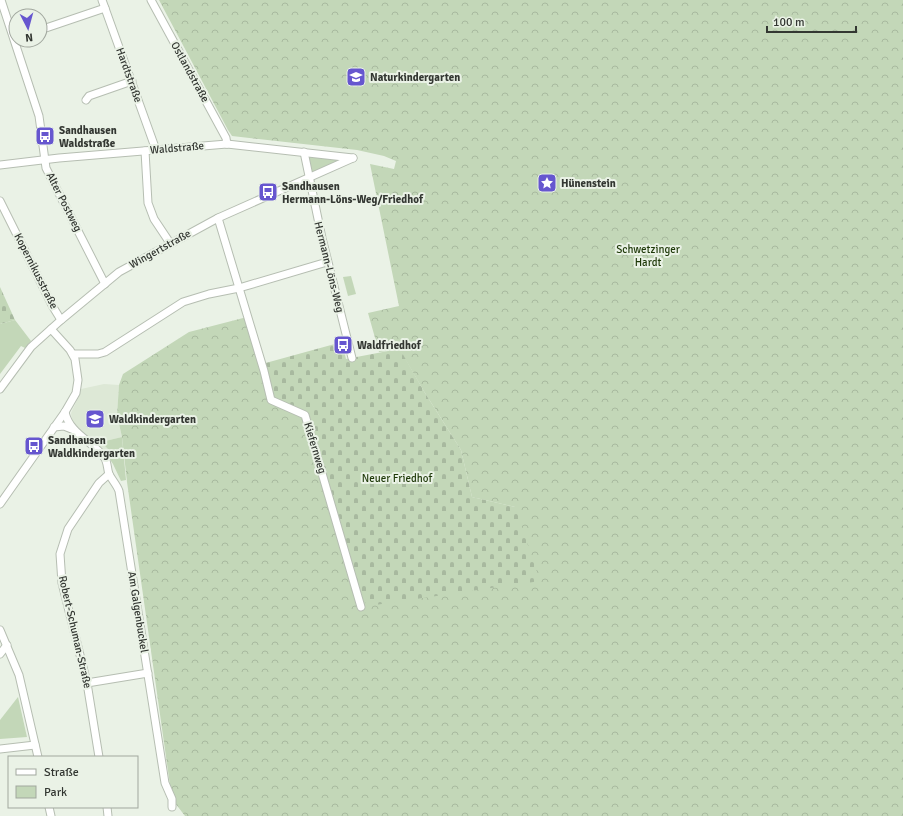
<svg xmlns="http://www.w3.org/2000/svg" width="903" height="816" viewBox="0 0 903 816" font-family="Signika,sans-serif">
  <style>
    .built { fill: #dde8d6 }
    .green { fill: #c3d7b8 }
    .forest { fill: url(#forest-crowns) }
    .cemetery { fill: url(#cemetery-stones) }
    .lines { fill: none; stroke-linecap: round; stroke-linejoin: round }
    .minor-casing { stroke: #b6beb2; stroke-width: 9 }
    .minor { stroke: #fff; stroke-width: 7 }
    .labels { text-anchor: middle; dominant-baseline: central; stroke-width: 4; stroke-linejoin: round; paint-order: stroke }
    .street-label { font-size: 11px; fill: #333732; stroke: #eaf2e6 }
    .poi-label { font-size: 11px; font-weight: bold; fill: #333732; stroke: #eaf2e6; text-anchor: start }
    .park-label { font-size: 11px; fill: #1e3908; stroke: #eaf2e6 }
  </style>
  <defs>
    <pattern id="forest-crowns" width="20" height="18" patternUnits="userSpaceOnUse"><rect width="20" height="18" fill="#c3d7b8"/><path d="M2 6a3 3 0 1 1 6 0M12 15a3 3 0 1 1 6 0" fill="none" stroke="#a8b99f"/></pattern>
    <pattern id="cemetery-stones" width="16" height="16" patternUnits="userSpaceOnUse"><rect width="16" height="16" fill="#c3d7b8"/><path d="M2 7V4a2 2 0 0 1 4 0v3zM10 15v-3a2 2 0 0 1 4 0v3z" fill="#a8b99f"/></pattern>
  </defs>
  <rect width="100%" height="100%" fill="#eaf2e6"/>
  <!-- built -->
  <path class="built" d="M 104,384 L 119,385 L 117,415 L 122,437 L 101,442 L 108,449 L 105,452 L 72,421 L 71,413 L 80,394 L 81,389 Z"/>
  <!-- green -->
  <g class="green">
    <path d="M 311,156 L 344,160 L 313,172 L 311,170 L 308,159 Z"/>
    <path d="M 351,276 L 356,294 L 348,296 L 343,277 Z"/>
    <path d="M 15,320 L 31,341 L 25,348 L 21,346 L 0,374 L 0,324 Z"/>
    <path d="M 122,437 L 126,480 L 121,481 L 113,464 L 105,452 L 108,449 L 101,442 Z"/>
    <path d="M 18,697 L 27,737 L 0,739 L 0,720 Z"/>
  </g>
  <!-- forest -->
  <path class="forest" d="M 159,0 L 903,0 L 903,816 L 185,816 L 172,799 L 127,482 L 122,437 L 117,415 L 119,385 L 123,374 L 189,332 L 247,317 L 269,389 L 305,414 L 360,596 L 515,507 L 472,497 L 461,450 L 425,393 L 401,352 L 388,351 L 379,352 L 368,313 L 399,306 L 370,164 L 394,169 L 396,161 L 384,156 L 357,150 L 232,136 L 228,130 Z"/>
  <!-- cemetery -->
  <g class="cemetery">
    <path d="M 0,287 L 15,320 L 0,324 Z"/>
    <path d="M 342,342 L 346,359 L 388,351 L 401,351 L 425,393 L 461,450 L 472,497 L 515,507 L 540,581 L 368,606 L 360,596 L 305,414 L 272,399 L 262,364 Z"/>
  </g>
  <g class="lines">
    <!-- minor casing -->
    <g class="minor-casing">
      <g id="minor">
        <path d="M 1,0 L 39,116 L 46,168 L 105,284"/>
        <path d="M 102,0 L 156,150"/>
        <path d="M 151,0 L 226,138 L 227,144"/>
        <path d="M 40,30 L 105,8"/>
        <path d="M 86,100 L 89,96 L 132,81"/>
        <path d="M 145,151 L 148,203 L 154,219 L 170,243"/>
        <path d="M 304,152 L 322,238 L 352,358"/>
        <path d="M 0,165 L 59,158 L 227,144 L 353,158"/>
        <path d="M 0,201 L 53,307 L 61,320"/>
        <path d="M 218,218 L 264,371 L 271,400 L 305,415 L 361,607"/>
        <path d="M 73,354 L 98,354 L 105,352 L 183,302 L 209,294 L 239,288 L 327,262"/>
        <path d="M 0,389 L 31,347 L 61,320 L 119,272 L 218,218 L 353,158"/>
        <path d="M 65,412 C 69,433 92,441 104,457 C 108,462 107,469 109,474 C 112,480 117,485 119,491 L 165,783 L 172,799 L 172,807"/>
        <path d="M 54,427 L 64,426 L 74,430"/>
        <path d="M 0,504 L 65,412 L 76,393 L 78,380 L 75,359 L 70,350 L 51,329"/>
        <path d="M 0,630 L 19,675 L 38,757"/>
        <path d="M 0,654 L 7,645"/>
        <path d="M 87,683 L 148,673"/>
        <path d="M 0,749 L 35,745"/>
        <path d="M 99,757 L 87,683 L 62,583 L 60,554 L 68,529 L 99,483 L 109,474"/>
        <path d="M 49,807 L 51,816"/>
        <path d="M 107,807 L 108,816"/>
      </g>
    </g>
    <!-- minor -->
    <use href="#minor" class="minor"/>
  </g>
  <!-- icons -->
  <defs>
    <g id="school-square" transform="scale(1)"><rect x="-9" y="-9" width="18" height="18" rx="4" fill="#6656cf" stroke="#eaf2e6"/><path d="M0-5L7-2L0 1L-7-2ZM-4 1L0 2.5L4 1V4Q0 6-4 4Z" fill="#fff"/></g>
    <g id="bus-square" transform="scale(1)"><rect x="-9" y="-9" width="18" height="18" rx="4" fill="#6656cf" stroke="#eaf2e6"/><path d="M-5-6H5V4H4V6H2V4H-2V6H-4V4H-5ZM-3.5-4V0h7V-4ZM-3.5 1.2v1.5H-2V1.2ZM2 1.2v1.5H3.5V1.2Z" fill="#fff"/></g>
    <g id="sight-square" transform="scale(1)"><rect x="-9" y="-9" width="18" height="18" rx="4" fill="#6656cf" stroke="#eaf2e6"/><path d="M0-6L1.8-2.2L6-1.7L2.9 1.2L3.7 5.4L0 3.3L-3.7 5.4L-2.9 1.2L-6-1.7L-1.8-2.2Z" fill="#fff"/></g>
  </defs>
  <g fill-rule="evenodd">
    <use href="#school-square" x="356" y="77"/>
    <use href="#bus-square" x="45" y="136"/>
    <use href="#sight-square" x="547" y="183"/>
    <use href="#bus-square" x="268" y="192"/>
    <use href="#bus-square" x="343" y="345"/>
    <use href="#school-square" x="95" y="419"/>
    <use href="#bus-square" x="34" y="446"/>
  </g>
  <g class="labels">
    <!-- street labels -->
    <g class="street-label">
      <text transform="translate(190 72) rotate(61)">Ostlandstraße</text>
      <text transform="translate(129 75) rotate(70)">Hardtstraße</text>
      <text transform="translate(177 148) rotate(-5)">Waldstraße</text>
      <text transform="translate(64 202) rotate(63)">Alter Postweg</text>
      <text transform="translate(160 249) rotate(-29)">Wingertstraße</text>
      <text transform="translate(329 267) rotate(76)">Hermann-Löns-Weg</text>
      <text transform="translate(36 271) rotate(63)">Kopernikusstraße</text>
      <text transform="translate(315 448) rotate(73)">Kiefernweg</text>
      <text transform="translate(138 612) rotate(81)">Am Galgenbuckel</text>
      <text transform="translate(75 632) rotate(77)">Robert-Schuman-Straße</text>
    </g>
    <!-- poi labels -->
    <g class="poi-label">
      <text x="370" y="77">Naturkindergarten</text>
      <text x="59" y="130">Sandhausen<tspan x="59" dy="13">Waldstraße</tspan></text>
      <text x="561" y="183">Hünenstein</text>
      <text x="282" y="186">Sandhausen<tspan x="282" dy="13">Hermann-Löns-Weg/Friedhof</tspan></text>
      <text x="357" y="345">Waldfriedhof</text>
      <text x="109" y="419">Waldkindergarten</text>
      <text x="48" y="440">Sandhausen<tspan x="48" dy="13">Waldkindergarten</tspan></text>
    </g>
    <!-- park labels -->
    <g class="park-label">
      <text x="648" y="249">Schwetzinger<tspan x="648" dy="13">Hardt</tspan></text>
      <text x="397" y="478">Neuer Friedhof</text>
    </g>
  </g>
  <!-- legend -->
  <rect x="8" y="756" width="130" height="52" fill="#eaf2e6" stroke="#a1a79e"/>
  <rect x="16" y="769" width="20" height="6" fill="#ffffff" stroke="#a1a79e"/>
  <text x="44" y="776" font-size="12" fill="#333732">Straße</text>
  <rect x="16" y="786" width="20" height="12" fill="#c3d7b8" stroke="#a1a79e"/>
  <text x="44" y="796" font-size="12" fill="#333732">Park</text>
  <!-- north arrow -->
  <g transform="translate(28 28) rotate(174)"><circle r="19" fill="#eaf2e6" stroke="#a1a79e"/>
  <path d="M0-3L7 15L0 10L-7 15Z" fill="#6656cf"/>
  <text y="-6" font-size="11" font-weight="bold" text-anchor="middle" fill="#333732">N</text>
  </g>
  <!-- scale -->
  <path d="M767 26v6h89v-6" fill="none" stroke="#333732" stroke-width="2"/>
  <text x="773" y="26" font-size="12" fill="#333732" stroke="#eaf2e6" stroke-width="3" paint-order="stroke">100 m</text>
</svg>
